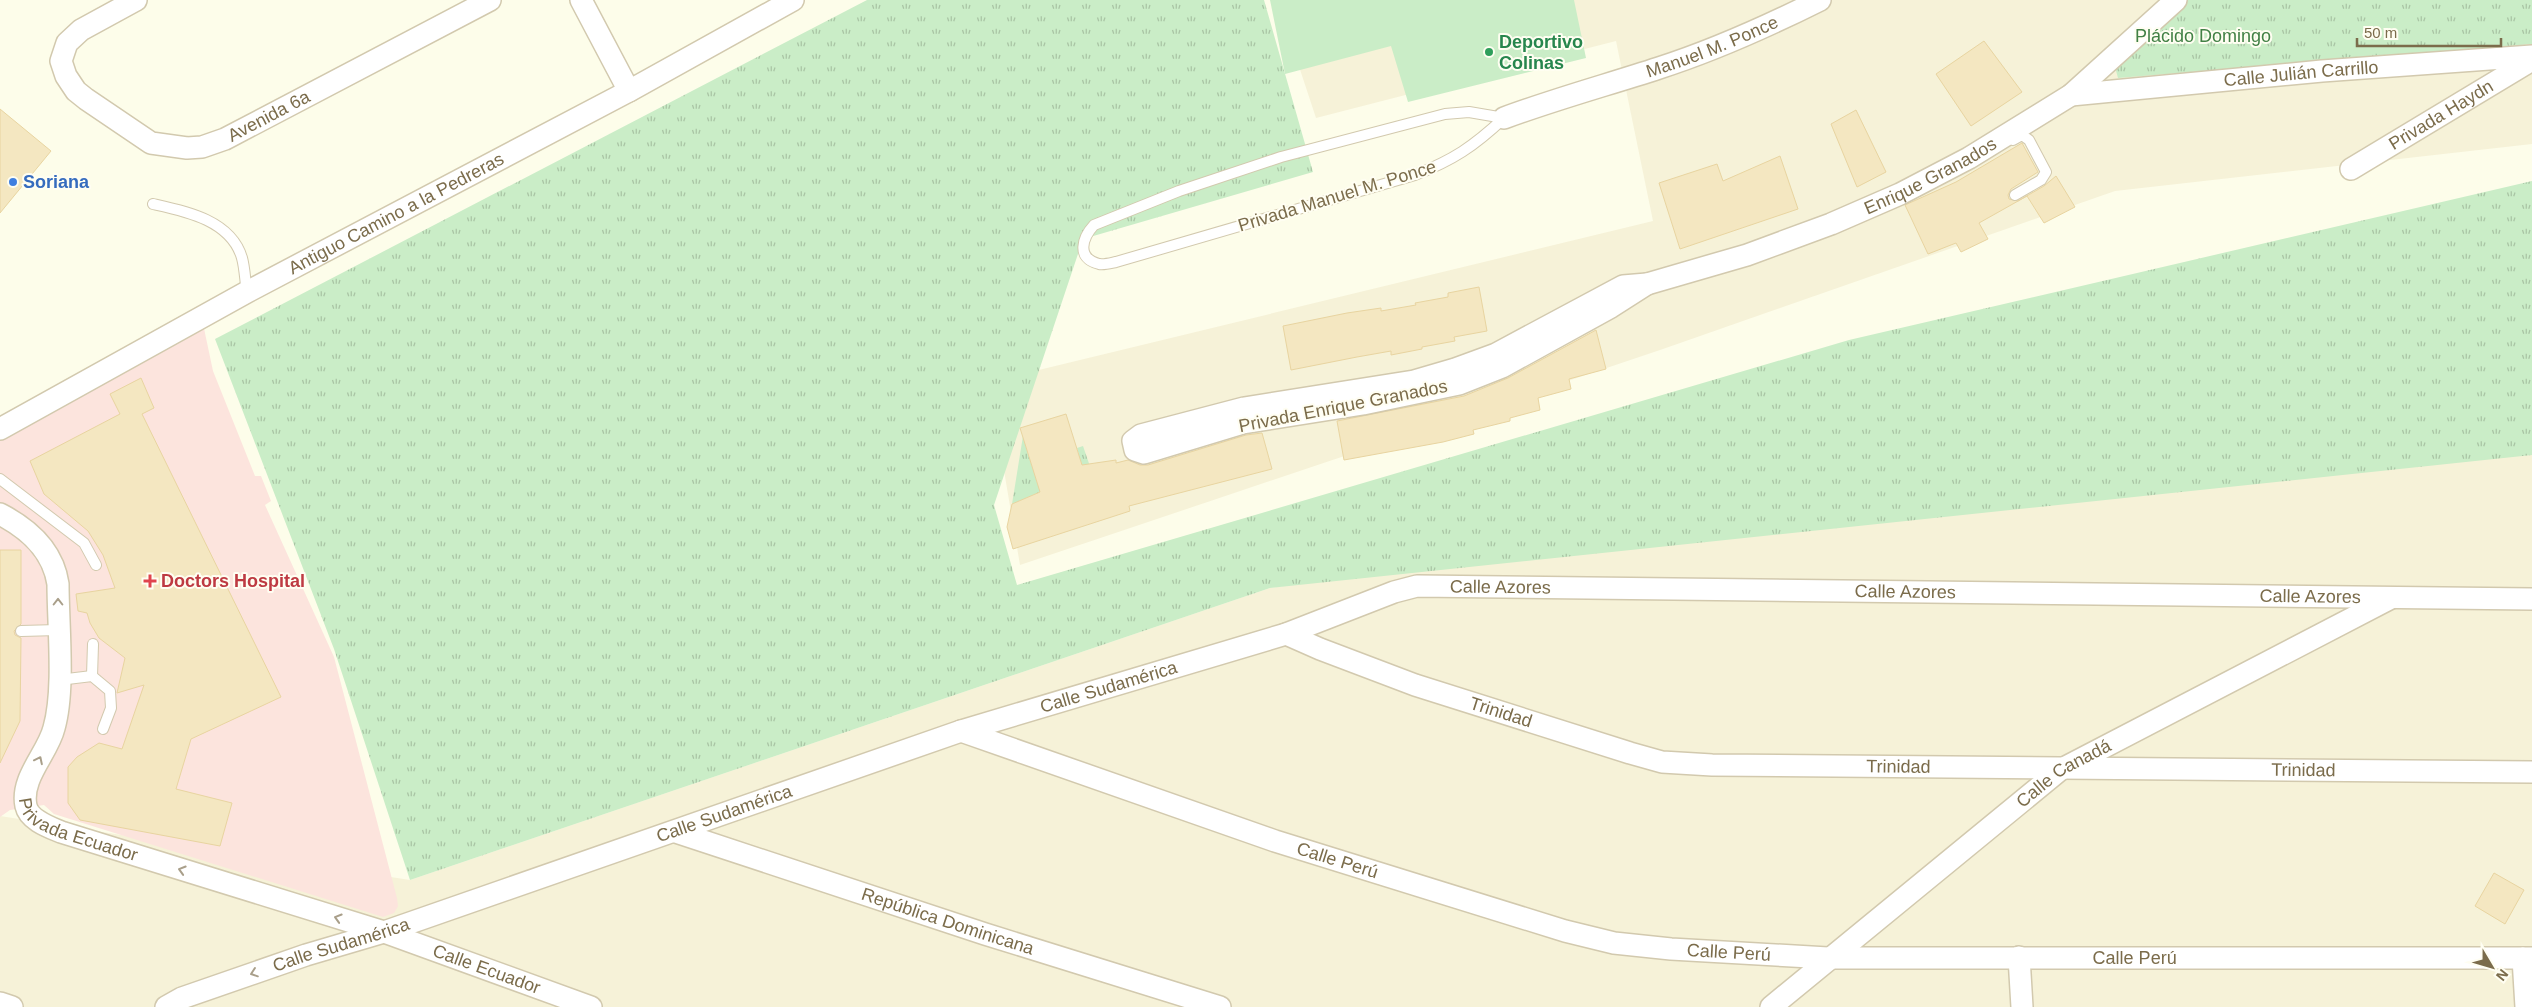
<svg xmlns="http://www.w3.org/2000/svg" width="2532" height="1007" viewBox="0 0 2532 1007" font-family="Helvetica,sans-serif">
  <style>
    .residential { fill: #f6f2d8 }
    .medical { fill: #fce4dd }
    .grass { fill: url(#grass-tufts) }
    .garden { fill: #caedc7 }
    .building { fill: #f4e7c1; stroke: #e8d4a0 }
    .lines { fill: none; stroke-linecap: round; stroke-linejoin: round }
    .lane-casing { stroke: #d2c9ae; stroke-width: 12 }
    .street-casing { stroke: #d2c9ae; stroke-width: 24 }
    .lane { stroke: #fff; stroke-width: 10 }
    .street { stroke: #fff; stroke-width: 21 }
    .oneway { stroke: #a99f8a }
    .leisure-dot { fill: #2e9e5b; stroke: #fffef2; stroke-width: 2 }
    .shop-dot { fill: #3f7fe0; stroke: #fffef2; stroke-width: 2 }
    .health-dot { fill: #e0444e; stroke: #fffef2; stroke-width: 2 }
    .labels { text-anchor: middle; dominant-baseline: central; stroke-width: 4; stroke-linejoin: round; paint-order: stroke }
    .park-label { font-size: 18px; fill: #428145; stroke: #fffef2 }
    .leisure-label { font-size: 18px; font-weight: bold; fill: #27864d; stroke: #fffef2; text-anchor: start }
    .street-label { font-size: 18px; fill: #7b6c4b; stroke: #fffef2 }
    .shop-label { font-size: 18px; font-weight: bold; fill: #366cbe; stroke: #fffef2; text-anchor: start }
    .health-label { font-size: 18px; font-weight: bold; fill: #be3a42; stroke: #fffef2; text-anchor: start }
  </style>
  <defs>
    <pattern id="grass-tufts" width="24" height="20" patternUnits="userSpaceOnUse" patternTransform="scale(1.25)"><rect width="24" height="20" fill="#caedc7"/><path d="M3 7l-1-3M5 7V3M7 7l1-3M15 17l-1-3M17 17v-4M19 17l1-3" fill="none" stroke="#a9c4a4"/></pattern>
  </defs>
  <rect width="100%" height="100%" fill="#fdfdea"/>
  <!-- residential -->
  <g class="residential">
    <path d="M 1277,0 L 2532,0 L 2532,144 L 2115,191 L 1663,349 L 1020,565 L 989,382 L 1653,221 L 1616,41 L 1316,118 Z"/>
    <path d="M 2532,452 L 2532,1007 L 0,1007 L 0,816 L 410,880 L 1270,588 L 1435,563 Z"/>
  </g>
  <!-- medical -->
  <path class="medical" d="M 202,319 L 213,371 L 255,476 L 261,476 L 271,501 L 265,505 L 334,657 L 397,898 L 398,906 L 394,913 L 383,917 L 54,814 L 44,805 L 10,810 L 0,817 L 0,438 Z"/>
  <!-- grass -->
  <g class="grass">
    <path d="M 867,0 L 1264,0 L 1313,172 L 1083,239 L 994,505 L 1017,585 L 1849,340 L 2532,181 L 2532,455 L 1270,588 L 410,880 L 334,649 L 215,339 Z"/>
    <path d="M 2187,0 L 2532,0 L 2532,44 L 2118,78 L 2115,67 Z"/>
    <path d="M 1023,436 L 1079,455 L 1077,448 L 1083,446 L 1094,478 L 1012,504 Z"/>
  </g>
  <!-- garden -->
  <path class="garden" d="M 1270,0 L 1574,0 L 1586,58 L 1408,102 L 1391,46 L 1285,74 Z"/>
  <!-- building -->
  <g class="building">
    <path d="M 1984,41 L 2022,92 L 1971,126 L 1936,74 Z"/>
    <path d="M 0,109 L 51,151 L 0,213 Z"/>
    <path d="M 1856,110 L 1886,172 L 1857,187 L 1831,124 Z"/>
    <path d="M 2022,143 L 2038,172 L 2011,189 L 2008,195 L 2009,199 L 2018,201 L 2044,186 L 2056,176 L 2075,207 L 2044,223 L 2027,196 L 1979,223 L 1988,239 L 1961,252 L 1956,243 L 1928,254 L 1905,205 L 1956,182 Z"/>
    <path d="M 1780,156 L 1798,209 L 1680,249 L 1659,183 L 1717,164 L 1723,181 Z"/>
    <path d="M 1479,287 L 1487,331 L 1454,337 L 1455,341 L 1422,347 L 1422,349 L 1391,355 L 1391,351 L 1357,357 L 1291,370 L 1283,326 L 1347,313 L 1381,308 L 1381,311 L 1416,305 L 1415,303 L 1448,297 L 1448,293 Z"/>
    <path d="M 1596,330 L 1606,369 L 1569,379 L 1571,389 L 1538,398 L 1540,410 L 1510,418 L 1510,421 L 1473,430 L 1474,434 L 1443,442 L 1344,460 L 1337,421 L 1464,396 L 1508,378 Z"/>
    <path d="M 141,378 L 154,408 L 142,414 L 281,697 L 191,739 L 176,789 L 232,803 L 220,846 L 80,820 L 68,803 L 68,767 L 77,757 L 99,743 L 122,749 L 144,685 L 117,693 L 125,658 L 99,638 L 90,623 L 87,613 L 78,611 L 76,594 L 115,588 L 103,555 L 88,531 L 44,494 L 30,461 L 120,414 L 110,394 Z"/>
    <path d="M 1066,414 L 1082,465 L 1116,460 L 1116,463 L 1128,460 L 1140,465 L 1148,465 L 1246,435 L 1262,433 L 1272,469 L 1129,506 L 1130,511 L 1013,549 L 1007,527 L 1012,504 L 1040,492 L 1020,428 Z"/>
    <path d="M 0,550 L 21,550 L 21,624 L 14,631 L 15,635 L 21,638 L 20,721 L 0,763 Z"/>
    <path d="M 2494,873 L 2524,890 L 2505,924 L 2475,906 Z"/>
  </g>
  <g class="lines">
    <!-- lane casing -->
    <g class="lane-casing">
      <g id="lane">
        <path d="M 1469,112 L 1504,118 C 1473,147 1453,160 1415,175 L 1116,262 C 1111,263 1104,265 1099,264 C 1075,258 1083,237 1094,225 L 1179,191 L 1281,157 L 1445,114 Z"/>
        <path d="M 2013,140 L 2022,135 L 2029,140 L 2046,172 L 2041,180 L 2015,195"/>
        <path d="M 153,204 C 185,211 231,220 242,258 C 245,269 245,281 247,292"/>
        <path d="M 0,479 L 84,543 L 96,565"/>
        <path d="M 21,631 L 58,630"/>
        <path d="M 92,676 L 93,644"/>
        <path d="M 59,680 L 92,676 L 110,691 L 111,708 L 103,729"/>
      </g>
    </g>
    <!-- street casing -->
    <g class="street-casing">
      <g id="street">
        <path id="s1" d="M 136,0 L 81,30 L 67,43 L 61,61 L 66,76 L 76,91 L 86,99 L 151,143 L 187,148 L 202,147 L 225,139 L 490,0"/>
        <path d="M 581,0 L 629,91"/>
        <path id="s2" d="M 2071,95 L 2322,71 L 2532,56"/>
        <path id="s3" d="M 1504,118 C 1555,99 1607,85 1659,68 C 1715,50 1768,26 1820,0"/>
        <path id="s4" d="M 2351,169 L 2532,60"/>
        <path d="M 1647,284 L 1611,307 L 1502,367 L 1459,384 L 1363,404 L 1243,423 L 1144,453 L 1135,450 L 1133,441 L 1141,435 L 1244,408 L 1414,381 L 1455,369 L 1496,354 L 1623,286 Z"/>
        <path id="s5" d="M 1647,284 L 1747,255 L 1831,224 L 1900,194 L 1969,158 L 2071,95 L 2176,0"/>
        <path id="s6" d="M 0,429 L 247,292 L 629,91 L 793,0"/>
        <path id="s7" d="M 0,514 C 29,529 53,550 58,584 C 58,625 65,690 54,728 C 48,753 20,778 26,806 C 29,820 49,827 61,832 L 384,932 L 591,1007"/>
        <path id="s8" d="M 1286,634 L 1320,649 L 1415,685 L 1630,753 L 1662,762 L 1712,765 L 2532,772"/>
        <path id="s9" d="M 961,731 L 1275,841 L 1565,931 L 1614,943 L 1671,949 L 1828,958 L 2532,958"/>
        <path id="s10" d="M 676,832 L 985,934 L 1220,1007"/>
        <path d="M 2019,957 L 2022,1007"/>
        <path d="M 2523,958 L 2526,1007"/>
        <path d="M 0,1003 L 12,1007"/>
        <path id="s11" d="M 166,1007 L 182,998 L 306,955 L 384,932 L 961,731 L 1286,634 L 1394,592 L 1417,586 L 2532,599"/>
        <path id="s12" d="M 1771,1007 L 2060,770 L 2391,598"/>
      </g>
    </g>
    <!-- lane -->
    <use href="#lane" class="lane"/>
    <!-- street -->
    <use href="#street" class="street"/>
  </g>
  <!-- one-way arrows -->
  <defs><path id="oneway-chevron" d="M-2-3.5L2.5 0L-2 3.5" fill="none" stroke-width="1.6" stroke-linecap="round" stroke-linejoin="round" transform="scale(1.25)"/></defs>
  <g class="oneway">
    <use href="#oneway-chevron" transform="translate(58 602) rotate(-90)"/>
    <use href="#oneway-chevron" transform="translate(39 760) rotate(-64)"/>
    <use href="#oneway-chevron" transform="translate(182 870) rotate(-163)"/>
    <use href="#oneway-chevron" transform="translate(338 918) rotate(-163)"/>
    <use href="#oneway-chevron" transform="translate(254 973) rotate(161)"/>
  </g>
  <!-- markers -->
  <circle class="leisure-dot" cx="1489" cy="52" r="5"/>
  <circle class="shop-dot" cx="13" cy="182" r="5"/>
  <path class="health-dot" d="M147.5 573.5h5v5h5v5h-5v5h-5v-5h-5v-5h5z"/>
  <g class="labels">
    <!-- park labels -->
    <g class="park-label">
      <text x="2203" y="36">Plácido Domingo</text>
    </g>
    <!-- leisure labels -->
    <g class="leisure-label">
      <text x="1499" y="42">Deportivo<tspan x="1499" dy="21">Colinas</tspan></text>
    </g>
    <!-- street labels -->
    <g class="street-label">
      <text stroke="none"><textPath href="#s3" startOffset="220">Manuel M. Ponce</textPath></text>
      <text stroke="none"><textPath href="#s2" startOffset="231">Calle Julián Carrillo</textPath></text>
      <text stroke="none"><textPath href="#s4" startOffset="105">Privada Haydn</textPath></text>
      <text stroke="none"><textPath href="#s1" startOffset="351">Avenida 6a</textPath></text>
      <text stroke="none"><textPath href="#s5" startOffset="304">Enrique Granados</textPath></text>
      <text transform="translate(1337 196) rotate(-17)">Privada Manuel M. Ponce</text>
      <text stroke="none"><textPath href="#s6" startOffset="451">Antiguo Camino a la Pedreras</textPath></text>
      <text transform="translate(1343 406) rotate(-11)">Privada Enrique Granados</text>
      <text stroke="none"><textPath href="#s11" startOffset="1404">Calle Azores</textPath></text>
      <text stroke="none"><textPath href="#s11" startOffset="1809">Calle Azores</textPath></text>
      <text stroke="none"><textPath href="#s11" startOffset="2214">Calle Azores</textPath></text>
      <text stroke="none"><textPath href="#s11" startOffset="996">Calle Sudamérica</textPath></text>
      <text stroke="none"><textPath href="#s8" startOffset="229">Trinidad</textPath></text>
      <text stroke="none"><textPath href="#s8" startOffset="634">Trinidad</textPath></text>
      <text stroke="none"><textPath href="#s8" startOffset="1039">Trinidad</textPath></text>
      <text stroke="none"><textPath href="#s12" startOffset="375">Calle Canadá</textPath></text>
      <text stroke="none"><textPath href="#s11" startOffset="591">Calle Sudamérica</textPath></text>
      <text stroke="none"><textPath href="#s7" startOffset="382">Privada Ecuador</textPath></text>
      <text stroke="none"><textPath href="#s9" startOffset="398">Calle Perú</textPath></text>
      <text stroke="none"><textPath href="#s10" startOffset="286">República Dominicana</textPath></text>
      <text stroke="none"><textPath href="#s11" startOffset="186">Calle Sudamérica</textPath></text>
      <text stroke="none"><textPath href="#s9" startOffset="802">Calle Perú</textPath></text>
      <text stroke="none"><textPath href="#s9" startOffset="1208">Calle Perú</textPath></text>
      <text stroke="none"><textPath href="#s7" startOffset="816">Calle Ecuador</textPath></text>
    </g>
    <!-- shop labels -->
    <g class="shop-label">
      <text x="23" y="182">Soriana</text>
    </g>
    <!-- health labels -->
    <g class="health-label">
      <text x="161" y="581">Doctors Hospital</text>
    </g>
  </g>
  <!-- north arrow -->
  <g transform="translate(2492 967) rotate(128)" stroke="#fffef2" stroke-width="4" paint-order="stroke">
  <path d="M0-4L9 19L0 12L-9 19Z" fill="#7b6c4b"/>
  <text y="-8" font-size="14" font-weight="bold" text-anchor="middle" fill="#7b6c4b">N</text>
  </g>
  <!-- scale -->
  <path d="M2357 38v8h144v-8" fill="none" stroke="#7b6c4b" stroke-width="2.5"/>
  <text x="2364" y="38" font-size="15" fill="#7b6c4b" stroke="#fffef2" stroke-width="4" paint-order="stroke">50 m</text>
</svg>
